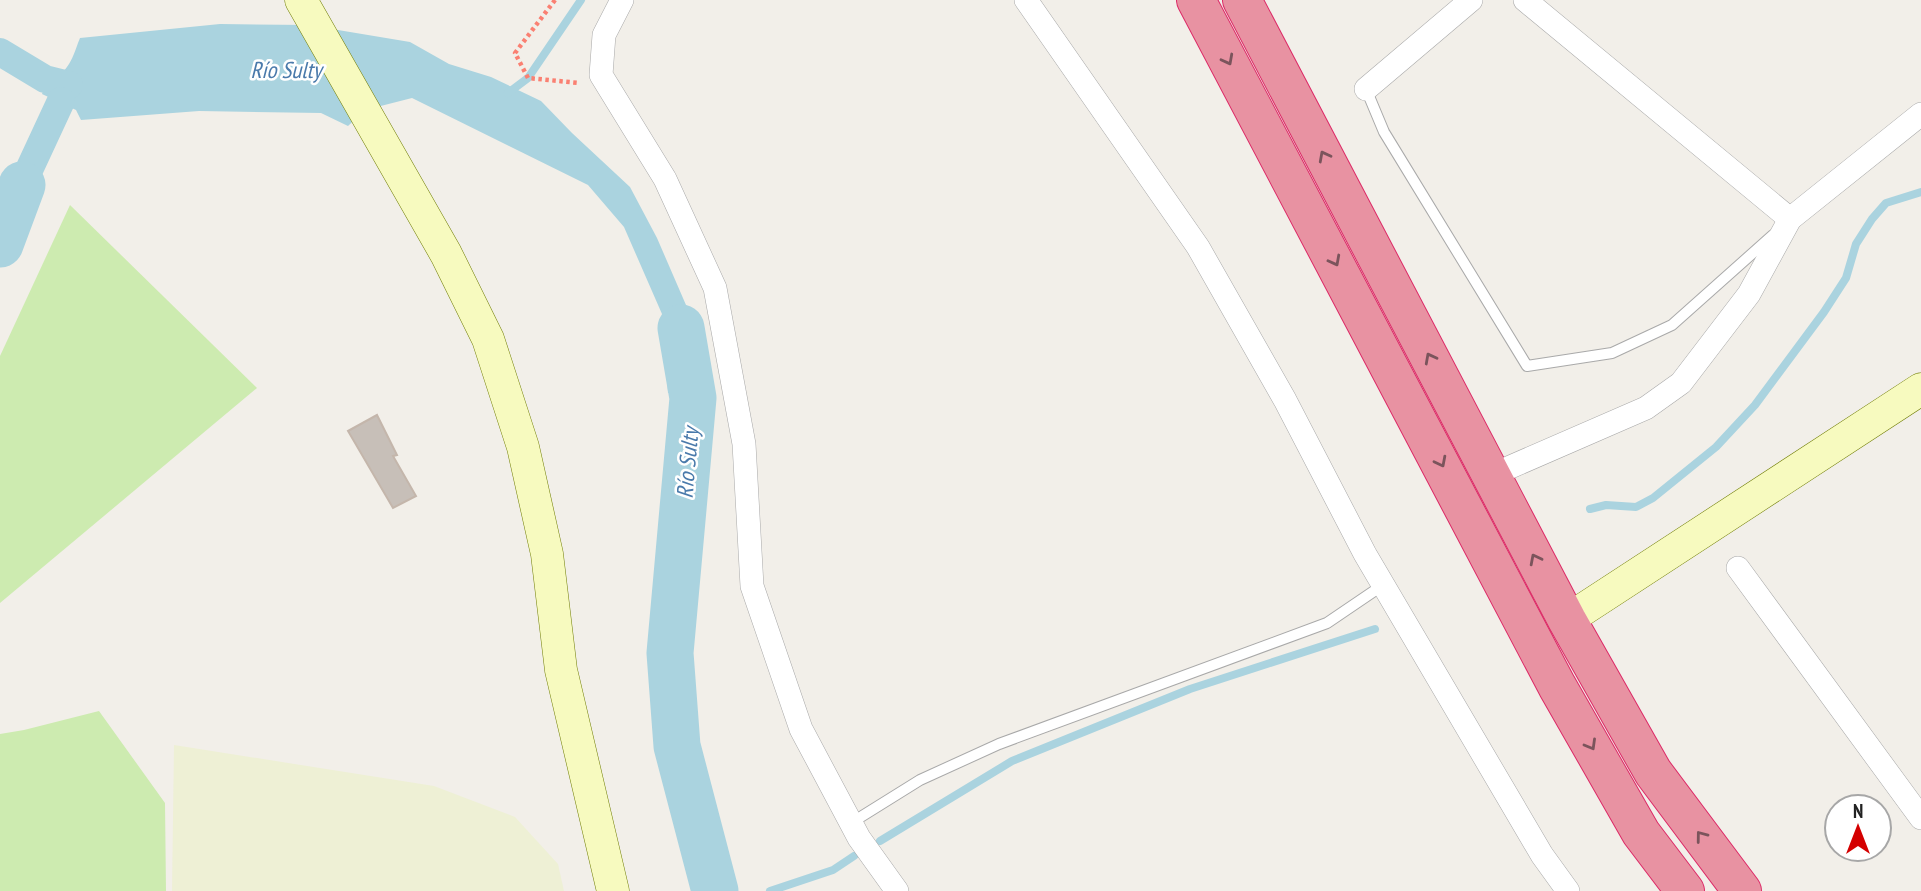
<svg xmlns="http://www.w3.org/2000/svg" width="1921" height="891" viewBox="0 0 1921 891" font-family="'PT Sans Narrow',sans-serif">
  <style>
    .farmland { fill: #eef0d5 }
    .grass { fill: #cdebb0 }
    .water { fill: #aad3df }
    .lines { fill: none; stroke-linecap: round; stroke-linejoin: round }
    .stream { stroke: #aad3df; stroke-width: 8 }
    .canal { stroke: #aad3df; stroke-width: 28 }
    .river { stroke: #aad3df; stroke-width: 47 }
    .building { fill: #c7bfb8; stroke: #c4b6ab; stroke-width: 2 }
    .lane-casing { stroke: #a9a9a9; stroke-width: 12 }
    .street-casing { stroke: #a9a9a9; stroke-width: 24 }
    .secondary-casing { stroke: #707d05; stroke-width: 33 }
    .highway-casing { stroke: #dc2a67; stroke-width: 40 }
    .path { stroke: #fa8072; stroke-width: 4.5; stroke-dasharray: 3.5 3.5; stroke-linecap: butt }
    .lane { stroke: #fff; stroke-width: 10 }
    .street { stroke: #fff; stroke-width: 23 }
    .secondary { stroke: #f7fabf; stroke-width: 32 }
    .highway { stroke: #e892a2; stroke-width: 38 }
    .oneway { stroke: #7b545c }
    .labels { text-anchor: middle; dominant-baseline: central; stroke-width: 5; stroke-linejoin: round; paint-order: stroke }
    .water-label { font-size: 23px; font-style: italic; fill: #4a7aab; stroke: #fff }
  </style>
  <rect width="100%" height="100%" fill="#f2efe9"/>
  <!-- farmland -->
  <path class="farmland" d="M 174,745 L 434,786 L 515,817 L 558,864 L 564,891 L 172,891 Z"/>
  <!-- grass -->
  <g class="grass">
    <path d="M 70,205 L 257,388 L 0,603 L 0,356 Z"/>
    <path d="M 99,711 L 165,803 L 166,891 L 0,891 L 0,734 L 24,730 Z"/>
  </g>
  <!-- water -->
  <path class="water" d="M 220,24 L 308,25 L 410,42 L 449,64 L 491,77 L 541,101 L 572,133 L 630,187 L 657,238 L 686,305 L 707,390 L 668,393 L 662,314 L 624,227 L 588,185 L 412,98 L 365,110 L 348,126 L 321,113 L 199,111 L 81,120 L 76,110 L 42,94 L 44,89 L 42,88 L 48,73 C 68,81 74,52 80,38 Z"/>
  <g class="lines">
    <!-- stream -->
    <g class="stream">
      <path d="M 508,93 L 528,78 L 581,0"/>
      <path d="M 1590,509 L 1606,505 L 1636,507 L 1653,498 L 1716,447 L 1755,405 L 1824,312 L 1846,278 L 1856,244 L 1872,219 L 1886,203 L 1921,192"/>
      <path d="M 880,841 L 1012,761 L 1190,689 L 1375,629"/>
      <path d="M 770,891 L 833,870 L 854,856"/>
    </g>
    <!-- canal -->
    <g class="canal">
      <path d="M 0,52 L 45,79 L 69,85"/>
      <path d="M 22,185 L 61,101"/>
    </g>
    <!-- river -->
    <g class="river">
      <path d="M 0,244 L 22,185"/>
      <path d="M 681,328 L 693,398 L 670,653 L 677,746 L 715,891"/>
    </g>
  </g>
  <!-- building -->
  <path class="building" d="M 377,415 L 397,455 L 393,456 L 416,496 L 393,508 L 348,431 Z"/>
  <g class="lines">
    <!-- lane casing -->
    <g class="lane-casing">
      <g id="lane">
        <path d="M 1366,89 L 1384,132 L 1527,366 L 1612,353 L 1672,325 L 1773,235"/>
        <path d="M 851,823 L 920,780 L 999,744 L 1327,623 L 1383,585"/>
      </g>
    </g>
    <!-- street casing -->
    <g class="street-casing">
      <g id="street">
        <path d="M 622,0 L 604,35 L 601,75 L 665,179 L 715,288 L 744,444 L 752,586 L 801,729 L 859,838 L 897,891"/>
        <path d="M 1026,0 L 1198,247 L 1285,400 L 1365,554 L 1542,855 L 1568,891"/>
        <path d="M 1525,0 L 1790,219"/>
        <path d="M 1366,89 L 1471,0"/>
        <path d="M 1492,475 L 1646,408 L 1681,383 L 1749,294 L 1790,219 L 1921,114"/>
        <path d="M 1738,568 L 1921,818"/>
      </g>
    </g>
    <!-- secondary casing -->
    <g class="secondary-casing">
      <g id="secondary">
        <path d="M 301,0 L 446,254 L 488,339 L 523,447 L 547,554 L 561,670 L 613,891"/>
        <path d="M 1567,620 L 1921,389"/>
      </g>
    </g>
    <!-- highway casing -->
    <g class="highway-casing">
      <g id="highway">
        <path d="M 1196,0 L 1557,686 L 1641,833 L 1685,891"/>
        <path d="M 1242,0 L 1567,620 L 1653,772 L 1742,891"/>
      </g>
    </g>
    <!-- path -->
    <path class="path" d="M 555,0 L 515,53 L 528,78 L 579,83"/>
    <!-- lane -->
    <use href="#lane" class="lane"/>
    <!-- street -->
    <use href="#street" class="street"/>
    <!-- secondary -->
    <use href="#secondary" class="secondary"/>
    <!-- highway -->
    <use href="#highway" class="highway"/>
  </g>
  <!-- one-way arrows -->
  <defs><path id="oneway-chevron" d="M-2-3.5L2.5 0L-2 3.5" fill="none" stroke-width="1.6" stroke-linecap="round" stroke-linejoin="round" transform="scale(1.75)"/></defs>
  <g class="oneway">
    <use href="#oneway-chevron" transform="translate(1228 60) rotate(62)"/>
    <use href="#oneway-chevron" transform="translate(1324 156) rotate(-118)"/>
    <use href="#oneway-chevron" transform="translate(1335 261) rotate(62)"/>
    <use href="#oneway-chevron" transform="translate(1430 358) rotate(-118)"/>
    <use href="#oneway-chevron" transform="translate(1441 462) rotate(63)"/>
    <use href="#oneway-chevron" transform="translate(1535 559) rotate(-117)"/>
    <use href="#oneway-chevron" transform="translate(1591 745) rotate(60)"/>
    <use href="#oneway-chevron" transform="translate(1701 836) rotate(-127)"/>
  </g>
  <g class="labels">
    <!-- water labels -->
    <g class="water-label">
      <text x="286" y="69">Río Sulty</text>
      <text transform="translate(687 463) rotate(-85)">Río Sulty</text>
    </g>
  </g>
  <!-- north arrow -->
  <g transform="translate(1858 828)"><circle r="33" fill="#ffffff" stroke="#a7a7a7" stroke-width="2"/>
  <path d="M0-5L12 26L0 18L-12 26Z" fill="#d40000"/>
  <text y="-10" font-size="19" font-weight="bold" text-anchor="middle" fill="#222222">N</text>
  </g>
</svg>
